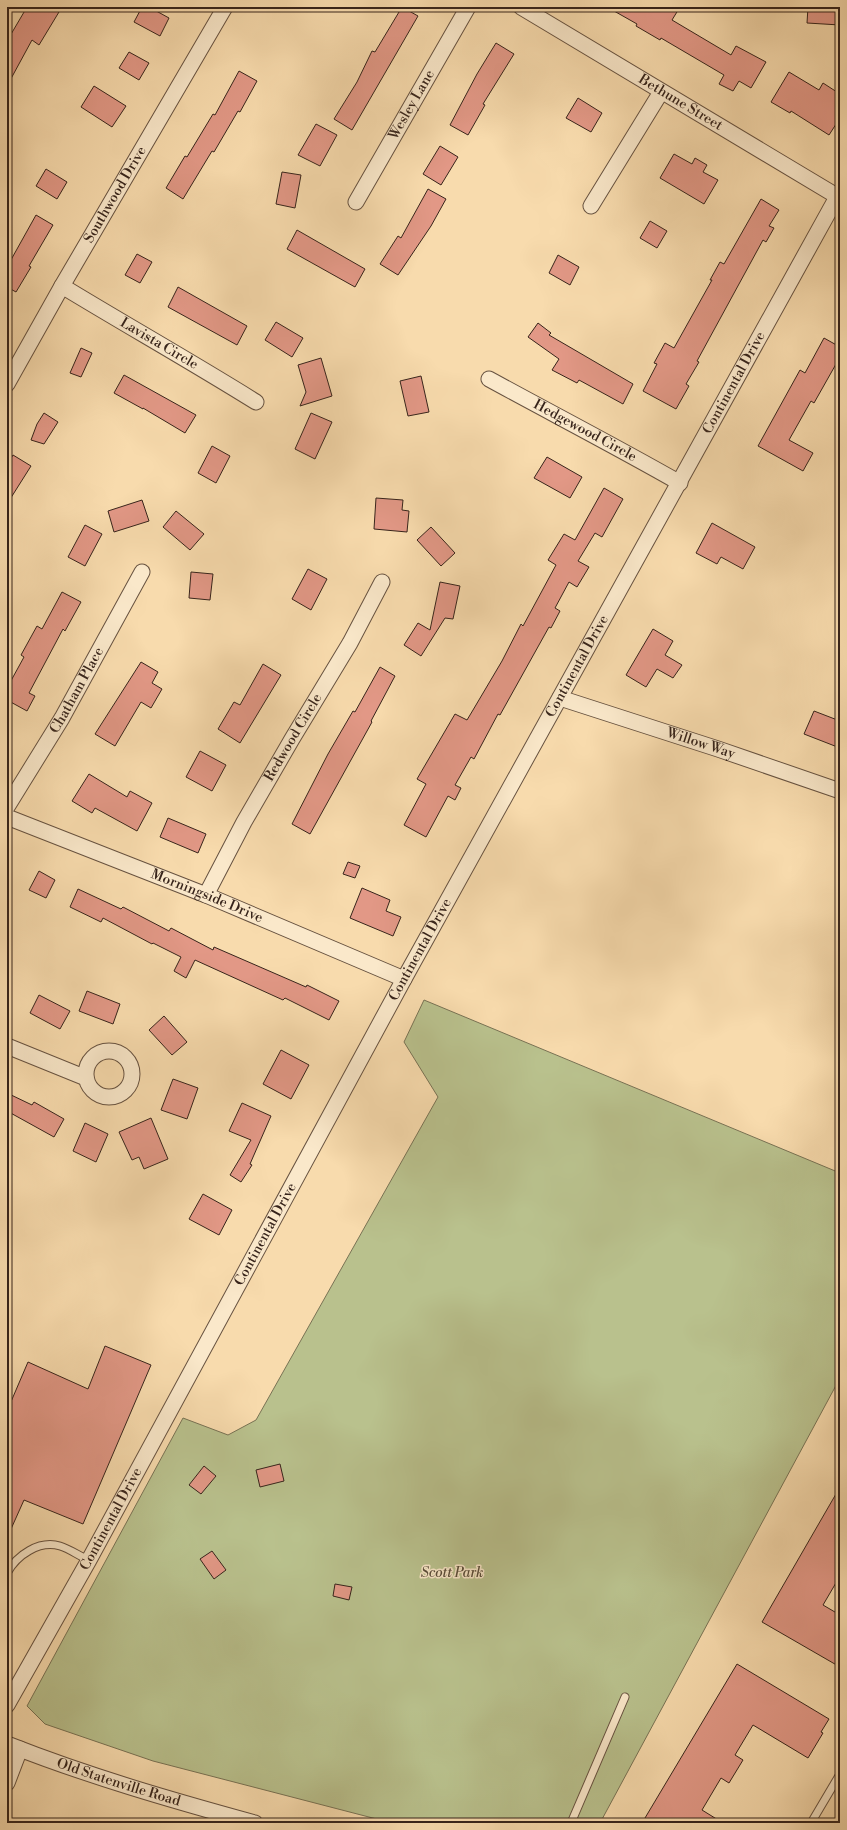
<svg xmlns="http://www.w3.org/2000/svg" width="847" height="1830" viewBox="0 0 847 1830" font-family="'Libre Bodoni',serif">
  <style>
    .green { fill: #b9c18d; stroke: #787254 }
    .building { fill: #e29886; stroke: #37241b }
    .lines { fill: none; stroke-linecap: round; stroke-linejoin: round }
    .lane-casing { stroke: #675240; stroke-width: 9 }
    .street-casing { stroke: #675240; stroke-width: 17 }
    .lane { stroke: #fae8ca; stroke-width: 7 }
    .street { stroke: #fae8ca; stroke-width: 15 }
    .labels { text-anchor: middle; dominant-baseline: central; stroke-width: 3; stroke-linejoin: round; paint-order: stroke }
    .street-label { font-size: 14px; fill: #37241b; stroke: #fae8ca }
    .park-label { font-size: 14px; font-style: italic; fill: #584b38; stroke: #fae8ca }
  </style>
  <rect width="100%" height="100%" fill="#f8dbad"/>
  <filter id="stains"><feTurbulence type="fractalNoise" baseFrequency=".005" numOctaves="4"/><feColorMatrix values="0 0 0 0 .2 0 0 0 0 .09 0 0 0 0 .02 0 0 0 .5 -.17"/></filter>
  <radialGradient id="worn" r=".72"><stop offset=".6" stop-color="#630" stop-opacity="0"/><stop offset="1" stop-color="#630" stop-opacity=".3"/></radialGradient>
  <!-- green -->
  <path class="green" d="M 424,1000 L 840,1173 L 840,1378 L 600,1823 L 392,1823 L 153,1761 L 45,1724 L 27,1706 L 183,1418 L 228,1435 L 256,1420 L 438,1097 L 404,1042 Z"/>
  <!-- building -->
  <g class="building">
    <path d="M 27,7 L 62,7 L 39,45 L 32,40 L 7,86 L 7,41 Z"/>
    <path d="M 142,7 L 149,7 L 169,18 L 160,36 L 134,22 Z"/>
    <path d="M 402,7 L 418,16 L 352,130 L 334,119 L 357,82 L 372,51 L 375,52 Z"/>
    <path d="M 607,7 L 680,7 L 672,20 L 731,55 L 736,46 L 766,62 L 751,88 L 739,81 L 733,91 L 719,84 L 724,75 L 661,38 L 660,40 L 636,26 L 637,24 Z"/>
    <path d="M 808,7 L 840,7 L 840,25 L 807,23 Z"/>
    <path d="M 496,43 L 514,54 L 483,104 L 485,105 L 468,135 L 450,125 L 477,74 Z"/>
    <path d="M 129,52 L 149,63 L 139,80 L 119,68 Z"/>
    <path d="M 239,71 L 257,81 L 240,112 L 238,111 L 214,152 L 212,151 L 183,199 L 166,188 L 185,156 L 187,157 L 213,114 L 215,115 Z"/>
    <path d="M 789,72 L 819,90 L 823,83 L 840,94 L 840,118 L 829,135 L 791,111 L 790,113 L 771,102 Z"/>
    <path d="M 94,86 L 126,106 L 112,127 L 81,107 Z"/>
    <path d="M 578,98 L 602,113 L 591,132 L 566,118 Z"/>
    <path d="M 316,124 L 337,135 L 320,166 L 298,155 Z"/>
    <path d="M 440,146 L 458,157 L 441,185 L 423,174 Z"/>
    <path d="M 674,154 L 692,164 L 695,158 L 707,165 L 703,172 L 718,180 L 704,204 L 660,178 Z"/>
    <path d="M 46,169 L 67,182 L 57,199 L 36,186 Z"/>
    <path d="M 282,172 L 301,175 L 295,208 L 276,204 Z"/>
    <path d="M 428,189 L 446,199 L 431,226 L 398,275 L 380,264 L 398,236 L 401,238 Z"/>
    <path d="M 761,199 L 779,210 L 769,226 L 774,228 L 766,242 L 763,240 L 697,361 L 699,362 L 686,384 L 689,386 L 676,409 L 643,391 L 657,364 L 654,363 L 665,343 L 674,348 L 712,280 L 710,280 L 720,262 L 724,264 Z"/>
    <path d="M 36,215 L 53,225 L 29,266 L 31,267 L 16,292 L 7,287 L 7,267 Z"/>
    <path d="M 650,221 L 667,231 L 657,248 L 640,238 Z"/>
    <path d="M 297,230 L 365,269 L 355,287 L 287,249 Z"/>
    <path d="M 137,254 L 152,262 L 140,283 L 125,275 Z"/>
    <path d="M 558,255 L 579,267 L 570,285 L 549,273 Z"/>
    <path d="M 178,287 L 247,326 L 237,345 L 168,307 Z"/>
    <path d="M 276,322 L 303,338 L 292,357 L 265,340 Z"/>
    <path d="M 538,323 L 551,333 L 549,335 L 633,384 L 623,404 L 579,380 L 577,383 L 552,370 L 559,359 L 528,337 Z"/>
    <path d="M 824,338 L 840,347 L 840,357 L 814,403 L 811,401 L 789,440 L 813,453 L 803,471 L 758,446 L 800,370 L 805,373 Z"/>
    <path d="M 81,348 L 92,353 L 81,377 L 70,373 Z"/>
    <path d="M 321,358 L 332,396 L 300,406 L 306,392 L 298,365 Z"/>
    <path d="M 124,375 L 196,415 L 185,433 L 143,408 L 143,409 L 114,393 Z"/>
    <path d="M 421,376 L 429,412 L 408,416 L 400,381 Z"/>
    <path d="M 44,413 L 58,422 L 44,444 L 31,440 L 37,424 Z"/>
    <path d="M 311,413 L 332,422 L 315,459 L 295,449 Z"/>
    <path d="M 212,446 L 230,456 L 216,483 L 198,473 Z"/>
    <path d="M 13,455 L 31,466 L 7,504 L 7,465 Z"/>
    <path d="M 547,457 L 582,477 L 570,498 L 534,478 Z"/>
    <path d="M 604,488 L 623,499 L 602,537 L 595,533 L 578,561 L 589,567 L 577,587 L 569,582 L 555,608 L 560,611 L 551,628 L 549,627 L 500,715 L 498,714 L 474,759 L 471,757 L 455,785 L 461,788 L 455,800 L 448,796 L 426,837 L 404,825 L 426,784 L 417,779 L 455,714 L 467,720 L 473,710 L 502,661 L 521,624 L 523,626 L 556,565 L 548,560 L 564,534 L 575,540 Z"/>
    <path d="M 376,498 L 403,500 L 402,510 L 409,511 L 407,532 L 374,529 Z"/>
    <path d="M 142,500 L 149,521 L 114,532 L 108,511 Z"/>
    <path d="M 176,511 L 204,534 L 190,550 L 163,527 Z"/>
    <path d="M 712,523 L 755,547 L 743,569 L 721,557 L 717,564 L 696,553 Z"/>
    <path d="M 85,525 L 102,534 L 85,566 L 68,557 Z"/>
    <path d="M 431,527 L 455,553 L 441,566 L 417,540 Z"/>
    <path d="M 308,569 L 327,579 L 311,610 L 292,599 Z"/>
    <path d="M 191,572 L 213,574 L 210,600 L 189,598 Z"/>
    <path d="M 440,582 L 460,586 L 453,619 L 445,618 L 421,656 L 404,645 L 418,623 L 430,630 Z"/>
    <path d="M 62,592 L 81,602 L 65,631 L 63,629 L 29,693 L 35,696 L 27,711 L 7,700 L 7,688 L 24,657 L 21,655 L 37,626 L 42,629 Z"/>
    <path d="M 653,629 L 673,641 L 665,655 L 682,665 L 673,678 L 657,669 L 646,687 L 626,675 Z"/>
    <path d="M 141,662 L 158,672 L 152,683 L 162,689 L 151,708 L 141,702 L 115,746 L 95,734 Z"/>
    <path d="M 263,664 L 281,675 L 240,743 L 218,729 L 234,702 L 240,705 Z"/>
    <path d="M 380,667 L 395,676 L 371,721 L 372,722 L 310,834 L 292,824 L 328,754 L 353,711 L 355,712 Z"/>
    <path d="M 814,711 L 840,721 L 840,748 L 804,734 Z"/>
    <path d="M 200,751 L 226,765 L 212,791 L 186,777 Z"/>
    <path d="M 89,774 L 127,797 L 130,791 L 152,803 L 137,831 L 95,808 L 92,813 L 72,801 Z"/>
    <path d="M 168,818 L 206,834 L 198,853 L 160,837 Z"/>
    <path d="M 348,862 L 360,866 L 355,878 L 343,874 Z"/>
    <path d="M 39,871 L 55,880 L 46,898 L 29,890 Z"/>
    <path d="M 362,888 L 390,900 L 386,911 L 401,917 L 393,936 L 350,918 Z"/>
    <path d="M 78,889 L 121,909 L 123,907 L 169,931 L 171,928 L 213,950 L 214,947 L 306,987 L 307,985 L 339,1001 L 329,1020 L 285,998 L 283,1000 L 195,960 L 186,978 L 174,971 L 181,957 L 153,943 L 152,944 L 103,918 L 101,922 L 70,907 Z"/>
    <path d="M 87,991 L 120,1004 L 113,1024 L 79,1011 Z"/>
    <path d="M 39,995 L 70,1011 L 60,1029 L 30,1013 Z"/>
    <path d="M 164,1016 L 187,1042 L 172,1055 L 149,1030 Z"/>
    <path d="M 281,1050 L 309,1065 L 291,1099 L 263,1084 Z"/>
    <path d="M 173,1079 L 198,1088 L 187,1119 L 161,1110 Z"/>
    <path d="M 7,1093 L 32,1105 L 34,1102 L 64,1119 L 54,1137 L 7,1111 Z"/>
    <path d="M 242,1103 L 271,1116 L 250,1164 L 252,1165 L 241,1182 L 230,1175 L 251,1140 L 229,1131 Z"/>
    <path d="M 151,1118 L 168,1159 L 144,1169 L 139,1157 L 132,1160 L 119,1132 Z"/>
    <path d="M 85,1123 L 108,1134 L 96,1162 L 73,1151 Z"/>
    <path d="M 203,1194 L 232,1210 L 219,1235 L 189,1219 Z"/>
    <path d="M 105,1346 L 151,1365 L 83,1524 L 24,1500 L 7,1538 L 7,1411 L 28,1362 L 88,1389 Z"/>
    <path d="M 280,1464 L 284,1481 L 260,1487 L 256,1470 Z"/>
    <path d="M 204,1466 L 216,1476 L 201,1494 L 189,1485 Z"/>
    <path d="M 840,1487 L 840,1576 L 823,1605 L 840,1615 L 840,1667 L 762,1622 Z"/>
    <path d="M 212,1551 L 226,1570 L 214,1579 L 200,1559 Z"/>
    <path d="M 335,1584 L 352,1587 L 349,1600 L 333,1596 Z"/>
    <path d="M 737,1664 L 829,1719 L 821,1732 L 823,1733 L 808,1758 L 753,1725 L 735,1755 L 743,1760 L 729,1783 L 721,1778 L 702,1810 L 723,1823 L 642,1823 Z"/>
  </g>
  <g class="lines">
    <!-- lane casing -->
    <g class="lane-casing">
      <g id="lane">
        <path d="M 7,1573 C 17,1555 39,1540 60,1546 C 70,1549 79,1556 89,1560"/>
        <path d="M 571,1823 L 625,1697"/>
        <path d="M 811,1823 L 840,1774"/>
      </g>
    </g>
    <!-- street casing -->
    <g class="street-casing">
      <g id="street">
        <path id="s1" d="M 521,7 L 840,198"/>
        <path id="s2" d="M 356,202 L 468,7"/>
        <path d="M 591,206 L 661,92"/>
        <path id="s3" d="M 62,286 C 126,325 192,362 256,402"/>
        <path id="s4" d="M 489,379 C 553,414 617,447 680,483"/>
        <path id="s5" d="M 7,384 L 62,286 L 225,7"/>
        <path id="s6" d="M 560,698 L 718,749 L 840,791"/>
        <path id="s7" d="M 7,807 L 62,718 L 142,572"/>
        <path id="s8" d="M 7,817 L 206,895 L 404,979"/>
        <path id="s9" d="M 206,895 L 244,822 L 292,739 L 350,643 L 382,582"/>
        <path d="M 7,1046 L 86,1078"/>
        <circle cx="109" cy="1074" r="23"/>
        <path id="s10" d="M 7,1705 L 89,1560 L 404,979 L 837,197"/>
        <path id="s11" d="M 7,1744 C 88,1776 171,1800 255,1823"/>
        <path d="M 7,1783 L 20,1749"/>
      </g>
    </g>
    <!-- lane -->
    <use href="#lane" class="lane"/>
    <!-- street -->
    <use href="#street" class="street"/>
  </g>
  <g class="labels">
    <!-- street labels -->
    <g class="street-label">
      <text stroke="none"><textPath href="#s1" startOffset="186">Bethune Street</textPath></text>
      <text stroke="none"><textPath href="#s2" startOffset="112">Wesley Lane</textPath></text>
      <text stroke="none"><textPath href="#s5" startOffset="218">Southwood Drive</textPath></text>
      <text stroke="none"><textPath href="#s3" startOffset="113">Lavista Circle</textPath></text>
      <text stroke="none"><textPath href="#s10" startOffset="1509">Continental Drive</textPath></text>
      <text stroke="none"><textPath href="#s4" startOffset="109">Hedgewood Circle</textPath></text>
      <text stroke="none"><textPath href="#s10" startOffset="1185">Continental Drive</textPath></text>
      <text stroke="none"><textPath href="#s7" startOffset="136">Chatham Place</textPath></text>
      <text stroke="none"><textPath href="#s9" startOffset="180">Redwood Circle</textPath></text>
      <text stroke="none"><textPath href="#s6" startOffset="148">Willow Way</textPath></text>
      <text stroke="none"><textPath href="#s8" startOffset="215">Morningside Drive</textPath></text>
      <text stroke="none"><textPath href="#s10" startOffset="861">Continental Drive</textPath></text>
      <text stroke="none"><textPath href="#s10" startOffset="537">Continental Drive</textPath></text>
      <text stroke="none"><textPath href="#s10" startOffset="213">Continental Drive</textPath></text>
      <text stroke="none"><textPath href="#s11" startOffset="118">Old Statenville Road</textPath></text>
    </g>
    <!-- park labels -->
    <g class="park-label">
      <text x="452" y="1573">Scott Park</text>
    </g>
  </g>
  <!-- margin -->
  <rect width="847" height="1830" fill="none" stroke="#f8dbad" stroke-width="24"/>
  <rect x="8" y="8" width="831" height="1814" fill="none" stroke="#37241b" stroke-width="2"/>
  <rect x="12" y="12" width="823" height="1806" fill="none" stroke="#37241b"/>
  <rect width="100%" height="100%" filter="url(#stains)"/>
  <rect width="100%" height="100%" fill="url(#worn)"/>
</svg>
